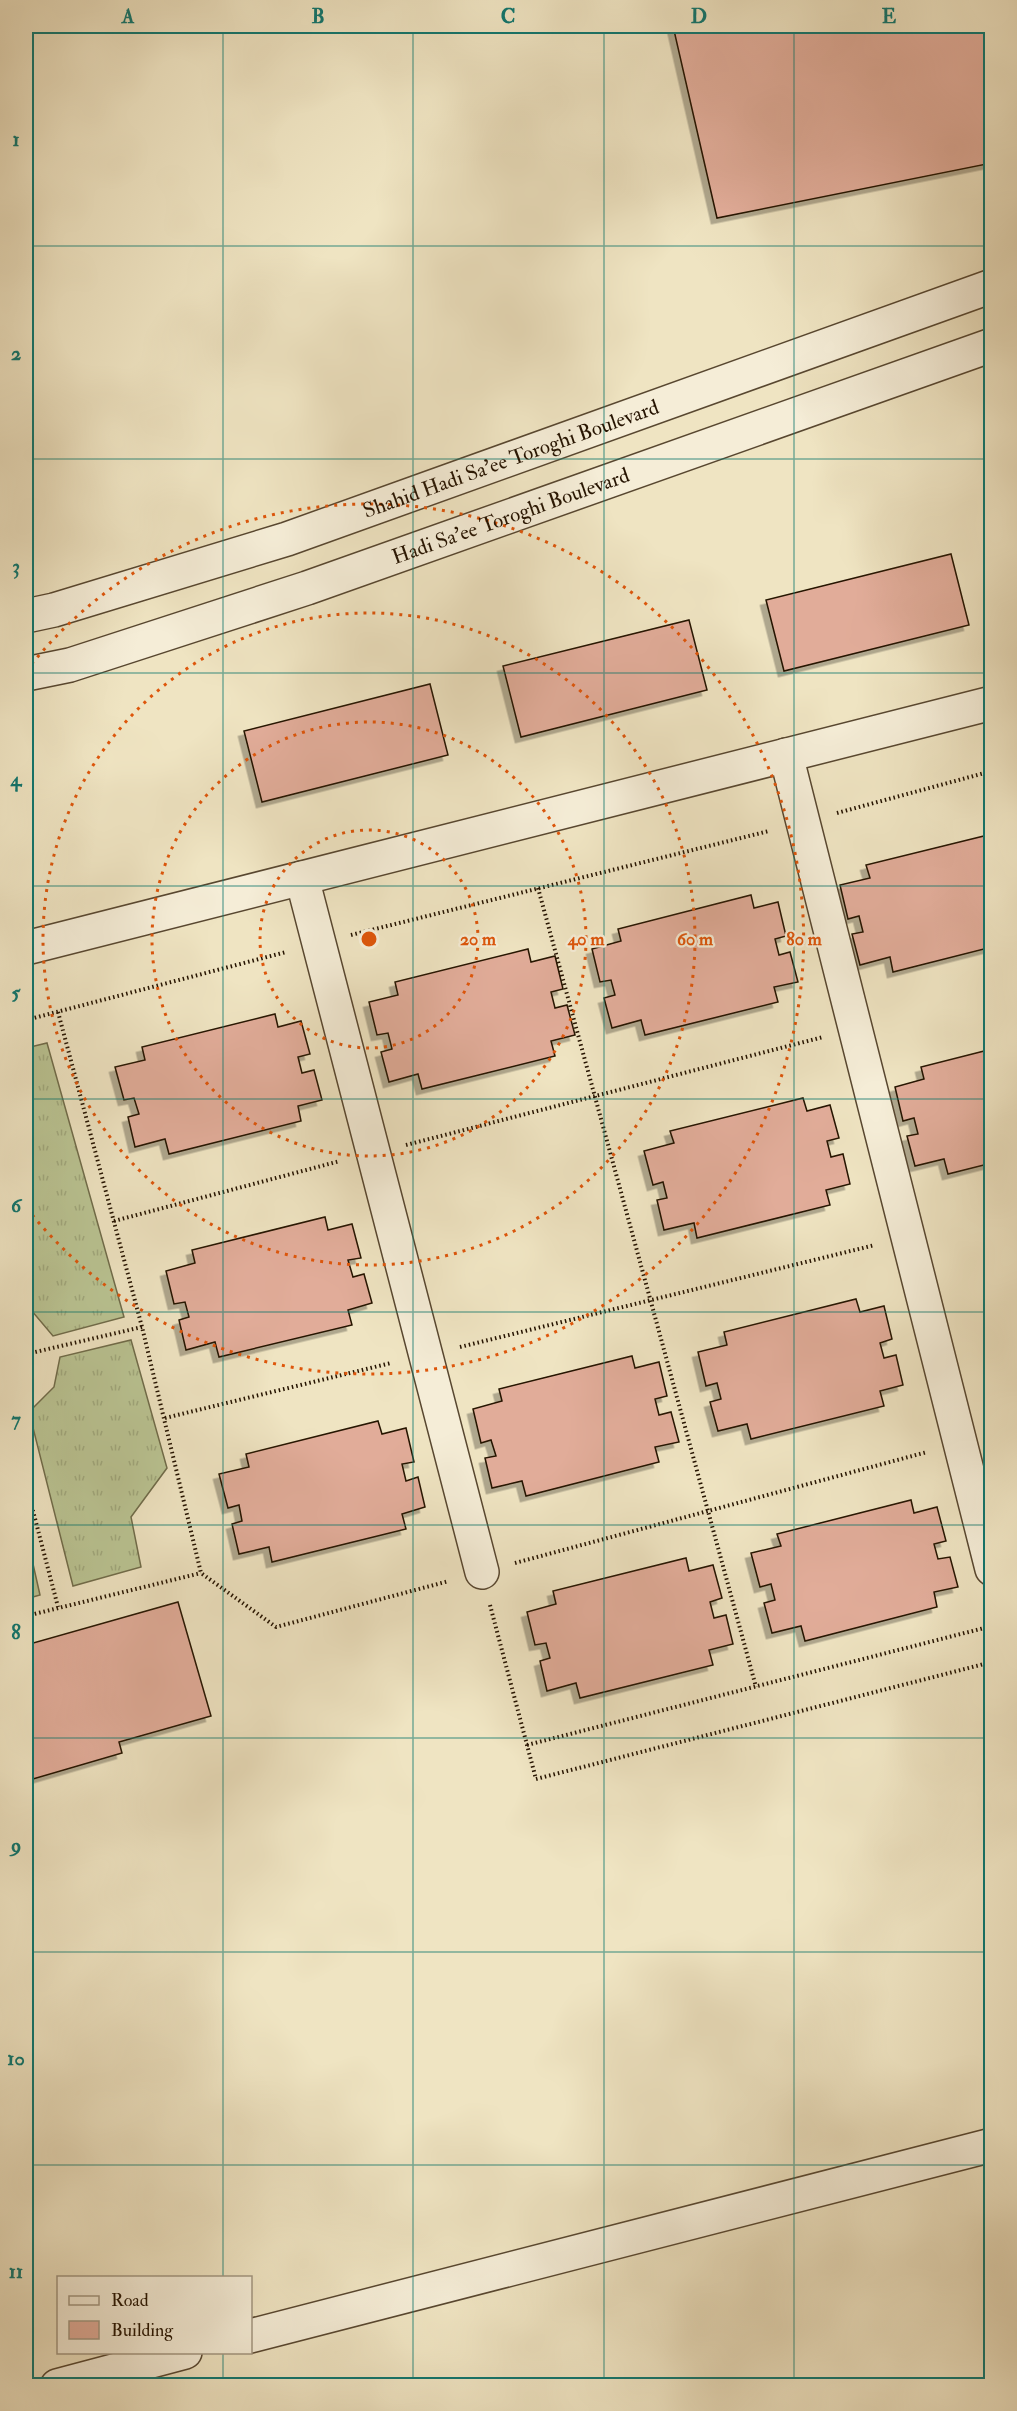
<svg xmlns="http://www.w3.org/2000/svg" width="1017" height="2411" viewBox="0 0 1017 2411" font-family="'IM FELL Double Pica',serif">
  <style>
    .grass { fill: url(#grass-tufts); stroke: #706c4a; stroke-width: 1.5 }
    .building { fill: #e1ac99; stroke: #251300; stroke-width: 1.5; filter: url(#shadow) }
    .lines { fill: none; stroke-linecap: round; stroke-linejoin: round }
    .minor-casing { stroke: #584730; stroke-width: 36 }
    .path { stroke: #251300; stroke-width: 4; stroke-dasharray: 1.5 3; stroke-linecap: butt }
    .minor { stroke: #f5edd7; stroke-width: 33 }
    .grid { fill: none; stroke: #0f766e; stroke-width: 1.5; stroke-opacity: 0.55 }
    .ring { fill: none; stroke: #de560b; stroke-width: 3; stroke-dasharray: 3 6 }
    .labels { text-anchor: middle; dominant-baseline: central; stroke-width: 4.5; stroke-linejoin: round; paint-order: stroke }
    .street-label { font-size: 21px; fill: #251300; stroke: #f5edd7 }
    .centre { fill: #de560b; stroke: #f5edd7; stroke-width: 3 }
    .ring-label { font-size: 18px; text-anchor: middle; font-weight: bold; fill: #de560b; stroke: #f5edd7; stroke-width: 4.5; stroke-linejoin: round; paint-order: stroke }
    .neatline { fill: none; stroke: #0f766e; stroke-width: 2 }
    .grid-label { font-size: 20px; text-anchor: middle; font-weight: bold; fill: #0f766e }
  </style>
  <defs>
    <pattern id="grass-tufts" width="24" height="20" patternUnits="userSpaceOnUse" patternTransform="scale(1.5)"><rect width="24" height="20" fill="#bac493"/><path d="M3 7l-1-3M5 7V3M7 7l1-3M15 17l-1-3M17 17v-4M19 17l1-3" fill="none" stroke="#a0a87d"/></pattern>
    <filter id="shadow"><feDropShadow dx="-5.5" dy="5.5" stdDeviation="0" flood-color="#0004"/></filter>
  </defs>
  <rect width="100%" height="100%" fill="#efe4c2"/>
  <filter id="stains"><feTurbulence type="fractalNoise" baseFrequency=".00333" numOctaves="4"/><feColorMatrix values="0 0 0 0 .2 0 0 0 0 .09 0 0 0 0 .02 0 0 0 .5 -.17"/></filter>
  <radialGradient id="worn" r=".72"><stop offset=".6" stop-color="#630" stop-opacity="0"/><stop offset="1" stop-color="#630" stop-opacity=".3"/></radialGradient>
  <!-- grass -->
  <g class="grass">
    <path d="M 47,1043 L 124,1317 L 53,1336 L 26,1304 L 26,1048 Z"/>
    <path d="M 131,1340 L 167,1468 L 131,1517 L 141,1567 L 73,1586 L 29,1412 L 54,1387 L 60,1357 Z"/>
    <path d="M 26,1533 L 40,1595 L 26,1599 Z"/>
  </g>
  <!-- building -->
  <g class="building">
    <path d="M 673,26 L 992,26 L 992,163 L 717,218 Z"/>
    <path d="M 951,554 L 969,625 L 784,671 L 766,600 Z"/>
    <path d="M 689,620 L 707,690 L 521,737 L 503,666 Z"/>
    <path d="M 430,684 L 448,755 L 262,802 L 244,731 Z"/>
    <path d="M 992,834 L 992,947 L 893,972 L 890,957 L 860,965 L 852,934 L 863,932 L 859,916 L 848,919 L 840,885 L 870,878 L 866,865 Z"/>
    <path d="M 751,895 L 754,908 L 778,902 L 786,936 L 775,939 L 779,955 L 790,952 L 798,982 L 774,987 L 778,1002 L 645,1035 L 641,1020 L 612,1028 L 604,998 L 615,995 L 611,980 L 600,982 L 592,949 L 621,941 L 618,929 Z"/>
    <path d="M 528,949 L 531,962 L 555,956 L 563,989 L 551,992 L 555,1008 L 567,1005 L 575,1035 L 551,1041 L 555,1056 L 422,1089 L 418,1074 L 389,1082 L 381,1052 L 392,1049 L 388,1033 L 377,1035 L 369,1002 L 398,995 L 395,982 Z"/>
    <path d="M 275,1014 L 278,1027 L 301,1021 L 310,1054 L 298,1057 L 302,1073 L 314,1070 L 322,1100 L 298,1106 L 301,1121 L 169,1154 L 165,1139 L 135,1147 L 128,1117 L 139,1114 L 134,1098 L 124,1100 L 115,1067 L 145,1060 L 142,1047 Z"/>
    <path d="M 992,1049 L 992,1163 L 948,1174 L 944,1159 L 915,1166 L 907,1136 L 918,1134 L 914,1118 L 903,1121 L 895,1087 L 924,1079 L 921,1067 Z"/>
    <path d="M 803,1098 L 807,1111 L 830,1105 L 839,1138 L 827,1141 L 831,1157 L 843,1154 L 850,1184 L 826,1190 L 830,1205 L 697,1238 L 694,1223 L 664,1230 L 657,1200 L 667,1198 L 663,1182 L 653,1185 L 644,1151 L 674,1143 L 670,1131 Z"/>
    <path d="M 325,1217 L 328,1230 L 352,1224 L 361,1258 L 348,1260 L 353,1277 L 364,1274 L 372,1303 L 348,1310 L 352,1325 L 219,1357 L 215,1342 L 186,1350 L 179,1320 L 189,1317 L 185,1302 L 174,1304 L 166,1271 L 195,1263 L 192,1250 Z"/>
    <path d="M 856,1299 L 860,1312 L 884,1306 L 892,1339 L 880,1343 L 884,1358 L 896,1355 L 903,1385 L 880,1391 L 884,1406 L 751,1439 L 747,1424 L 718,1431 L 710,1402 L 721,1399 L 717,1383 L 706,1386 L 698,1352 L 727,1345 L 724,1332 Z"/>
    <path d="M 632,1356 L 635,1368 L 659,1362 L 667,1396 L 655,1399 L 659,1415 L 671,1412 L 679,1442 L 655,1447 L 659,1462 L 526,1496 L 522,1481 L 492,1488 L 485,1458 L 496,1456 L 491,1440 L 481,1443 L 473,1409 L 502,1401 L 499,1389 Z"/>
    <path d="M 378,1421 L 382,1434 L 406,1428 L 414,1462 L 402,1464 L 406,1481 L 418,1477 L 425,1507 L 402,1514 L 406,1529 L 272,1562 L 269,1547 L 239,1554 L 232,1524 L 242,1521 L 239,1505 L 228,1508 L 219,1474 L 249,1467 L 246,1454 Z"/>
    <path d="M 911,1500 L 914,1513 L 937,1507 L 946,1541 L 934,1544 L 938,1559 L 950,1557 L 958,1587 L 934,1592 L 937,1607 L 805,1641 L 801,1626 L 772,1633 L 764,1603 L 775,1600 L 771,1584 L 760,1587 L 751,1553 L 781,1546 L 777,1534 Z"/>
    <path d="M 686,1558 L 689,1571 L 713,1565 L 722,1598 L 710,1602 L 714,1618 L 726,1615 L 733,1644 L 709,1650 L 713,1665 L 580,1698 L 576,1683 L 547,1691 L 540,1661 L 550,1658 L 546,1643 L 535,1645 L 527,1612 L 556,1604 L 553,1591 Z"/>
    <path d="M 178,1602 L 211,1716 L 119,1742 L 122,1753 L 26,1781 L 26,1645 Z"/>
  </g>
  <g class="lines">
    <!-- minor casing -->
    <g class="minor-casing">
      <g id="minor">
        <path id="s1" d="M 26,616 L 54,610 L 287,539 L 992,286"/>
        <path id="s2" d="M 26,674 L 70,665 L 307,588 L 992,345"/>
        <path d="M 786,755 L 992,1569"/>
        <path d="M 302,878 L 482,1572"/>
        <path d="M 26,948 L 992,703"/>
        <path d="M 250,2336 L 992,2145"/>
        <path d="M 57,2386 L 185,2352"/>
      </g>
    </g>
    <!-- path -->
    <g class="path">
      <path d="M 837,813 L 992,771"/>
      <path d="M 538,888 L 756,1687"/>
      <path d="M 351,935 L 769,831"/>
      <path d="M 58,1012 L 142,1327 L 201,1573 L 276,1627 L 449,1581"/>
      <path d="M 26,1020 L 286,952"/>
      <path d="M 406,1145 L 823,1037"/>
      <path d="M 114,1221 L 340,1161"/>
      <path d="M 26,1341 C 33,1356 33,1369 26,1384"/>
      <path d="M 460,1347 L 875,1245"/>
      <path d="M 31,1353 L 142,1327"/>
      <path d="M 165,1418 L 391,1363"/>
      <path d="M 26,1484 L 58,1607"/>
      <path d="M 515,1563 L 927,1452"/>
      <path d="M 490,1605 L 536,1779 L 992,1662"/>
      <path d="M 26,1616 L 201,1573"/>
      <path d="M 527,1745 L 992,1626"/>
    </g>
    <!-- minor -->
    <use href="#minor" class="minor"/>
  </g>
  <!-- grid -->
  <path class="grid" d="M 223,26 L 223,2278M 413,26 L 413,2386M 604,26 L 604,2386M 794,26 L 794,2386M 26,246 L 992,246M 26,459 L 992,459M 26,673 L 992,673M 26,886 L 992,886M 26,1099 L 992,1099M 26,1312 L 992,1312M 26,1525 L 992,1525M 26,1738 L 992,1738M 26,1952 L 992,1952M 26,2165 L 992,2165M 223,2352 L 223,2386"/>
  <!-- distance rings -->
  <g class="ring">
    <circle cx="369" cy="939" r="109"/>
    <circle cx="369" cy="939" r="217"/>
    <circle cx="369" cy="939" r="326"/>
    <path d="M26 671A435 435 0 1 1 26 1207"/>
  </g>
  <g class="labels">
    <!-- street labels -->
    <g class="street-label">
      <text stroke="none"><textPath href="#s1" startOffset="510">Shahid Hadi Sa'ee Toroghi Boulevard</textPath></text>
      <text stroke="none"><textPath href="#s2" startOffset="510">Hadi Sa'ee Toroghi Boulevard</textPath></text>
    </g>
  </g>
  <circle cx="369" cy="939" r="9" class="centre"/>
  <g class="ring-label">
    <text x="478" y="945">20 m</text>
    <text x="586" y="945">40 m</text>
    <text x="695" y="945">60 m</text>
    <text x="804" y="945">80 m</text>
  </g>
  <!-- margin -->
  <rect width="1017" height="2411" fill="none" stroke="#efe4c2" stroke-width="66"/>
  <!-- legend -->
  <rect x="57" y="2276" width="195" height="78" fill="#f5edd7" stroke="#a29681" stroke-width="1.5"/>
  <rect x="69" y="2296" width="30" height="9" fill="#f5edd7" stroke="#a29681" stroke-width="1.5"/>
  <text x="111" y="2306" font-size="18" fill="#251300">Road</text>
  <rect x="69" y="2321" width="30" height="18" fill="#e1ac99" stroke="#a29681" stroke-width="1.5"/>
  <text x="111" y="2336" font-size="18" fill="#251300">Building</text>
  <rect x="33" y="33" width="951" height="2345" class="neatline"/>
  <g class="grid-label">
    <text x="128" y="23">A</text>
    <text x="318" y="23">B</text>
    <text x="508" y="23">C</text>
    <text x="699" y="23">D</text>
    <text x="889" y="23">E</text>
    <text x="16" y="146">1</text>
    <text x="16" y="360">2</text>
    <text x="16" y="573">3</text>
    <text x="16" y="786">4</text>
    <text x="16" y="999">5</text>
    <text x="16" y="1212">6</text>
    <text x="16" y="1426">7</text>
    <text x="16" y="1639">8</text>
    <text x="16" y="1852">9</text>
    <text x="16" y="2065">10</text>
    <text x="16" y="2278">11</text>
  </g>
  <rect width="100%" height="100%" filter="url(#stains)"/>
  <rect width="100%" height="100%" fill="url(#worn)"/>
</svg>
